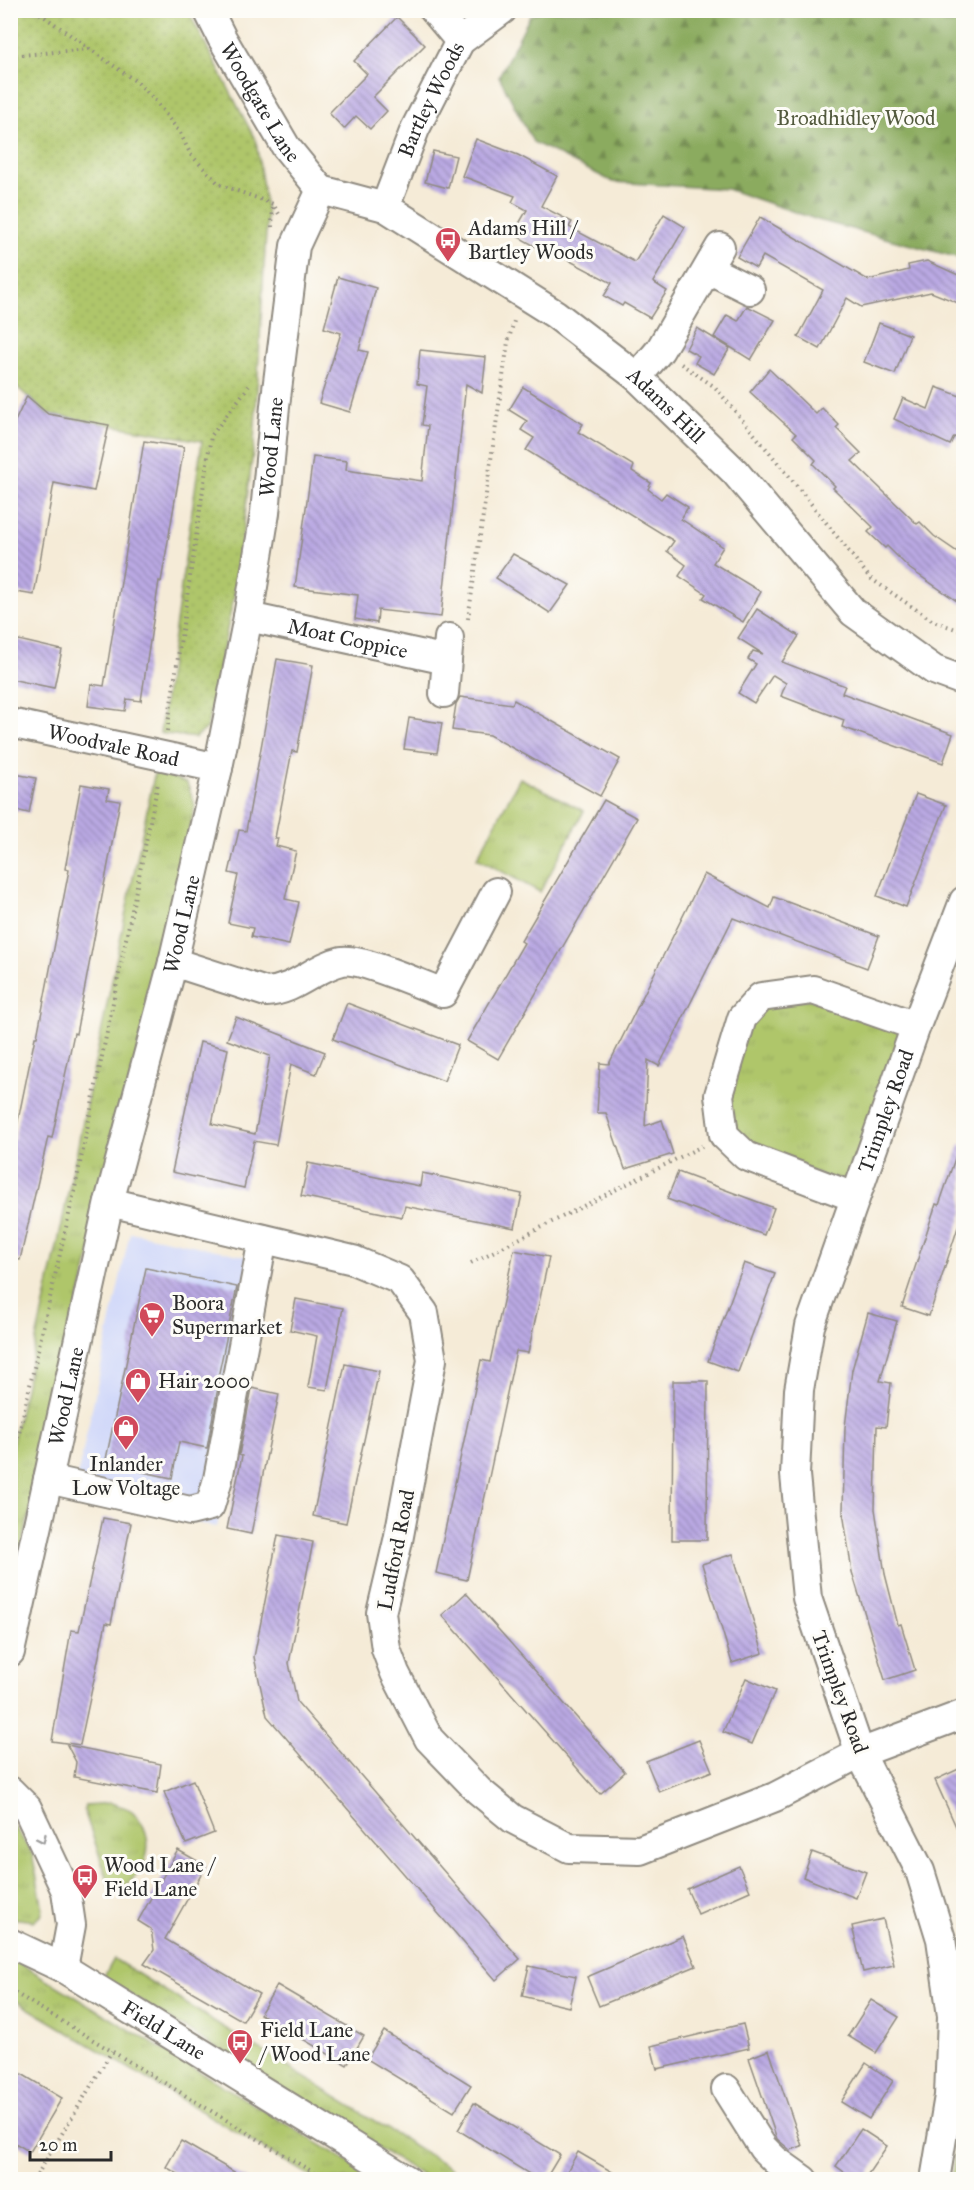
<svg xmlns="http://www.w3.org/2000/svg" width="974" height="2190" viewBox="0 0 974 2190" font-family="'IM FELL Great Primer',serif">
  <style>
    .built { fill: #d2d9f9 }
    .grass { fill: url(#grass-tufts); stroke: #6d784b; stroke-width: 1.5 }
    .forest { fill: url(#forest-firs); stroke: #5b6b45; stroke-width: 1.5 }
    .park { fill: url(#park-dots); stroke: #6d784b; stroke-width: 1.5 }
    .building { fill: url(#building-back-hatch) }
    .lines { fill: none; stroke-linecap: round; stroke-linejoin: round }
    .minor-casing { stroke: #908b81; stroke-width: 32 }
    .path { stroke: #908b81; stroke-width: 4; stroke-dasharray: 1.5 4.5; stroke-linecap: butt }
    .minor { stroke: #fff; stroke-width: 28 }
    .oneway { stroke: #a0a0a0 }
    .labels { text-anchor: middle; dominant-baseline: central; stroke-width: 6; stroke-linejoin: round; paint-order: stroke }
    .street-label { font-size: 21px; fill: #2b2b2b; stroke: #fdfcf7 }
    .park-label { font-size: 21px; fill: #535a3e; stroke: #fdfcf7 }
    .poi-label { font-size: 21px; fill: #2b2b2b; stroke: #fdfcf7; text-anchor: start }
  </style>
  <defs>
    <pattern id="grass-tufts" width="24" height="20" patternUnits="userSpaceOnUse" patternTransform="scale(1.5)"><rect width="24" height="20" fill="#afc66b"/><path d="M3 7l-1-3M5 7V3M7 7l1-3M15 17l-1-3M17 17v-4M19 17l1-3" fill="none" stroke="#97aa5d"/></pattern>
    <pattern id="forest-firs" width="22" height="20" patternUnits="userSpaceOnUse" patternTransform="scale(1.5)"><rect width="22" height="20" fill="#8bab5f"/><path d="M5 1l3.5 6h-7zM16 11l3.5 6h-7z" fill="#728b4f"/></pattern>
    <pattern id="park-dots" width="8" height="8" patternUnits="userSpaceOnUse" patternTransform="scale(1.5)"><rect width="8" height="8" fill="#afc66b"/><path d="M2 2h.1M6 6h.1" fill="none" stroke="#97aa5d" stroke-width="1.8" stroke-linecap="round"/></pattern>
    <pattern id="building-back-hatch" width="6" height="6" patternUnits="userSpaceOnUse" patternTransform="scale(1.5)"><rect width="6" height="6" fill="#baa9e3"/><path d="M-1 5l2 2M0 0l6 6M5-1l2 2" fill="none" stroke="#978ab8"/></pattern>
  </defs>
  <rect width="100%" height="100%" fill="#fdfcf7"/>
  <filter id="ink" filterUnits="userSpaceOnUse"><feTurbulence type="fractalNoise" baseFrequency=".0167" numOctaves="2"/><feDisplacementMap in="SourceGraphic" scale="12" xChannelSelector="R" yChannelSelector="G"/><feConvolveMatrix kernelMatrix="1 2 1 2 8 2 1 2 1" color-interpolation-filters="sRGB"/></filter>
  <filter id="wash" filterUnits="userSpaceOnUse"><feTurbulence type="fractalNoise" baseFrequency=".008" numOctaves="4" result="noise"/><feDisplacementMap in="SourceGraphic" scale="24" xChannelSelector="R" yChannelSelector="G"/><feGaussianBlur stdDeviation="1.35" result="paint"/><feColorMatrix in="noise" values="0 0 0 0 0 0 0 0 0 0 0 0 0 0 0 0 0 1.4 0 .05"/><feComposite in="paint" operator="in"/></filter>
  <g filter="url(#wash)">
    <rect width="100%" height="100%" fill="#f5ebd7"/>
    <!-- built -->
    <path class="built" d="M 130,1232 L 273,1262 L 217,1527 L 73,1497 Z"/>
    <!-- grass -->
    <g class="grass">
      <path d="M 155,771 L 187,783 L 195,806 L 11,1592 L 11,1450 L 57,1247 Z"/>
      <path d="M 520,778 L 584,811 L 540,892 L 477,858 Z"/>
      <path d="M 810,999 L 902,1031 L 847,1185 L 749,1148 L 730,1129 L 725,1093 L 746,1024 L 764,1005 Z"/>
      <path d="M 111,1803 C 118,1806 128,1807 133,1812 C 159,1837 149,1877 116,1889 L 110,1887 L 84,1810 L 85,1805 Z"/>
      <path d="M 10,1824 L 14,1826 L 32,1853 L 43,1909 L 41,1916 L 34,1921 L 12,1918 L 11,1916 Z"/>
      <path d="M 11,1958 L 377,2179 L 315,2179 L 11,1998 Z"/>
      <path d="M 114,1959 L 468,2179 L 428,2179 L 103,1978 Z"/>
    </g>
    <!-- forest -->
    <path class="forest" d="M 541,11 L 963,11 L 963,259 L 818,220 L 727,189 L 613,182 L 533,142 L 499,76 L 530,16 Z"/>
    <!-- park -->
    <g class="park">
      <path d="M 10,11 L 188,11 L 256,141 L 267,215 L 254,444 L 236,586 L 207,728 L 195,738 L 160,733 L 202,441 L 48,414 L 11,382 Z"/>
      <path d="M 963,2094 L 963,2179 L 951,2180 Z"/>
    </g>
    <g id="blocks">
      <!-- building -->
      <g class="building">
        <path d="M 397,17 L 425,45 L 373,97 L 387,111 L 370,129 L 356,116 L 344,129 L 329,113 L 367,74 L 354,61 Z"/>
        <path d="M 476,139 L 518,155 L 557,176 L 541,206 L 572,222 L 569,227 L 635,262 L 664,214 L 685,227 L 653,282 L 667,291 L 650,318 L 624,303 L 622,306 L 604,296 L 612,283 L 555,253 L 553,256 L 513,234 L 527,210 L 512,202 L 515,196 L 462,176 Z"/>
        <path d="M 433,151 L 456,156 L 448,188 L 425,182 Z"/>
        <path d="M 760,217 L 868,280 L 909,270 L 908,265 L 927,261 L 963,277 L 963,305 L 931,292 L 861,307 L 847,298 L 820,349 L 798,337 L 823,290 L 763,256 L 756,268 L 737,257 Z"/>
        <path d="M 338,277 L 376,288 L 359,350 L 368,352 L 350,412 L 319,403 L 341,333 L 324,328 Z"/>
        <path d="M 747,306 L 775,320 L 751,360 L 714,337 L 727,315 L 738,321 Z"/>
        <path d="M 879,323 L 910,335 L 895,374 L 864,362 Z"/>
        <path d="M 697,328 L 730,348 L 714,374 L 695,363 L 699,356 L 686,349 Z"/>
        <path d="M 420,350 L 486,357 L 482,393 L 466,384 L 441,617 L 378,610 L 377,623 L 355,619 L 358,595 L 295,587 L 313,457 L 347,461 L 346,470 L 422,481 L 428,426 L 422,425 L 427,386 L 417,384 Z"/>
        <path d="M 769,369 L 816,414 L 822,408 L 839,425 L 836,428 L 861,453 L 852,461 L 917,524 L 920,522 L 934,536 L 963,556 L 963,605 L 910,569 L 887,546 L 885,548 L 868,532 L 873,527 L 833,488 L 835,486 L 813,464 L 816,460 L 793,437 L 796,434 L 750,392 Z"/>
        <path d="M 523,387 L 583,424 L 578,432 L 634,466 L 632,471 L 651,483 L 648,489 L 661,499 L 666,493 L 688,507 L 681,519 L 723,547 L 713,563 L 761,592 L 743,622 L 703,598 L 706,594 L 679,576 L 686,565 L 667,551 L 674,541 L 526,450 L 534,438 L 521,430 L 527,421 L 509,410 Z"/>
        <path d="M 936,387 L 963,397 L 963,440 L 954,437 L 950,445 L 894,419 L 903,398 L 928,409 Z"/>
        <path d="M 27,396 L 48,414 L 109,425 L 94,491 L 54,483 L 34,595 L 10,591 L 10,432 Z"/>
        <path d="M 144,441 L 184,447 L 161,582 L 159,581 L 141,701 L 127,699 L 125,711 L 88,706 L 91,684 L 104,686 Z"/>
        <path d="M 513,554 L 570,585 L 550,613 L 496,578 Z"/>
        <path d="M 757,609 L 799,636 L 782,662 L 845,686 L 842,693 L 953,734 L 943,763 L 842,727 L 844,720 L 781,696 L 786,683 L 773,675 L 754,703 L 738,693 L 756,664 L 748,659 L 753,651 L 763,654 L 738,638 Z"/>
        <path d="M 10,638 L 62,650 L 54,688 L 10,679 Z"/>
        <path d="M 277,659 L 313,665 L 297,752 L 292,751 L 275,838 L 278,838 L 276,846 L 296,851 L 285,899 L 299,902 L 289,945 L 251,937 L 253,928 L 228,923 L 238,875 L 229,873 L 239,830 L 246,831 Z"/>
        <path d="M 460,697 L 512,704 L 514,700 L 620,759 L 600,796 L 489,735 L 452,730 L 456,704 Z"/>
        <path d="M 409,718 L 442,723 L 437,753 L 404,749 Z"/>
        <path d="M 10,773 L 36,778 L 29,813 L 10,809 Z"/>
        <path d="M 81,784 L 109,789 L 107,799 L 120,801 L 76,1034 L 74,1033 L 52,1138 L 48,1137 L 20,1260 L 10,1259 L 10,1140 L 14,1140 L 35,1037 L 37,1037 L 69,870 L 65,869 Z"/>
        <path d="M 916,794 L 946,805 L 906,907 L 877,896 Z"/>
        <path d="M 604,800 L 637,818 L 498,1059 L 467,1041 L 524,943 L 521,941 Z"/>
        <path d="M 704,874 L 770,908 L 774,897 L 879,936 L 867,968 L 733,918 L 659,1066 L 648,1060 L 645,1126 L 662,1120 L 673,1154 L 625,1169 L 606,1113 L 597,1113 L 600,1063 L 609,1064 Z"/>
        <path d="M 347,1003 L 458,1045 L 444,1081 L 333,1039 Z"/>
        <path d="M 236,1017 L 325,1052 L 316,1074 L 291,1064 L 276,1145 L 254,1141 L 244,1188 L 172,1172 L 200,1042 L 228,1049 L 212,1124 L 255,1134 L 270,1056 L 227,1040 Z"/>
        <path d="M 960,1144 L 963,1145 L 963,1212 L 929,1316 L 902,1307 L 936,1204 L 939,1205 Z"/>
        <path d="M 308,1163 L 420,1186 L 422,1173 L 522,1194 L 515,1228 L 405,1206 L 402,1217 L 301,1196 Z"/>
        <path d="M 678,1172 L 774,1208 L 764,1235 L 667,1199 Z"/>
        <path d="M 514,1250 L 549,1257 L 528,1353 L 516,1351 L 467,1580 L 436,1573 L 481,1360 L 490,1362 Z"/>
        <path d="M 744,1263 L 775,1274 L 738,1372 L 708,1361 Z"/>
        <path d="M 146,1268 L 237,1287 L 217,1382 L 219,1382 L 207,1448 L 179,1442 L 172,1478 L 105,1464 Z"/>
        <path d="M 296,1299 L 343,1308 L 327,1390 L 308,1387 L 317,1336 L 290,1330 Z"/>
        <path d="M 868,1313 L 897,1321 L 880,1381 L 891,1383 L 886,1427 L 877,1426 L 875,1509 L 885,1574 L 898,1625 L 901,1624 L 915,1670 L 885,1680 L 852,1572 L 843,1512 L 845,1427 L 852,1370 Z"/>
        <path d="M 345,1364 L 379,1371 L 346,1523 L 313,1516 Z"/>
        <path d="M 673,1381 L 708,1381 L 707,1540 L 672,1540 Z"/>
        <path d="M 252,1388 L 279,1394 L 251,1534 L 227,1529 L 242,1456 L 239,1455 Z"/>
        <path d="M 103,1518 L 131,1523 L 111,1624 L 106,1623 L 80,1745 L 52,1741 L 71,1630 L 79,1631 Z"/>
        <path d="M 278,1535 L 313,1542 L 289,1663 L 297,1702 L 520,1959 L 496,1980 L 267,1716 L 254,1657 Z"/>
        <path d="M 733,1554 L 763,1653 L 732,1663 L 702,1564 Z"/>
        <path d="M 466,1593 L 625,1772 L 600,1794 L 442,1615 Z"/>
        <path d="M 746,1678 L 775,1691 L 752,1744 L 723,1732 Z"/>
        <path d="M 699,1740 L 712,1771 L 659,1792 L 646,1761 Z"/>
        <path d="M 67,1745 L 161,1764 L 157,1793 L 74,1777 L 76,1762 Z"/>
        <path d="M 963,1767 L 963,1842 L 935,1780 Z"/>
        <path d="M 193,1780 L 214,1833 L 186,1844 L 164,1792 Z"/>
        <path d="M 178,1850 L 206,1866 L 165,1939 L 259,1994 L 243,2021 L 144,1964 L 154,1950 L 151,1929 L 138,1921 Z"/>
        <path d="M 812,1852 L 866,1872 L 856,1898 L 803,1877 Z"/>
        <path d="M 739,1866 L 750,1891 L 698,1914 L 687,1889 Z"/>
        <path d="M 883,1919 L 894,1965 L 863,1972 L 852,1926 Z"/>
        <path d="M 683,1936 L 696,1966 L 599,2006 L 587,1977 Z"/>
        <path d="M 529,1966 L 576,1976 L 569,2007 L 522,1996 Z"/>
        <path d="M 277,1985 L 364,2036 L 347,2065 L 260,2014 Z"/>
        <path d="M 871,2000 L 899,2017 L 876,2053 L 848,2036 Z"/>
        <path d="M 743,2024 L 749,2048 L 657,2069 L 651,2046 Z"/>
        <path d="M 384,2031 L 471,2085 L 454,2112 L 367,2059 Z"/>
        <path d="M 769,2050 L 802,2146 L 790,2150 L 777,2139 L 749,2058 Z"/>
        <path d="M 866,2063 L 893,2081 L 869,2119 L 841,2102 Z"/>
        <path d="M 10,2067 L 62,2098 L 30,2152 L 10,2140 Z"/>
        <path d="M 474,2103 L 560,2155 L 545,2180 L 539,2180 L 458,2130 Z"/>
        <path d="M 861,2129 L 887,2146 L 864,2180 L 855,2180 L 836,2166 Z"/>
        <path d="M 181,2141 L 248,2180 L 188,2180 L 166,2167 Z"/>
        <path d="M 578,2152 L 626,2180 L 562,2180 Z"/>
      </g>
    </g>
  </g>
  <g filter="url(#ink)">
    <use href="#blocks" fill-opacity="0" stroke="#908b81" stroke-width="1.5"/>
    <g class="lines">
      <!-- minor casing -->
      <g class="minor-casing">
        <g id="minor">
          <path id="s1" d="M 208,10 L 222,38 L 286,147 L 321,190"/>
          <path d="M 434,10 L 460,41"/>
          <path id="s2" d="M 321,190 L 385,207 L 555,314 L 637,377 L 735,472 L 853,612 L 934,670 L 964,681"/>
          <path id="s3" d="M 385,207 L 415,129 L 460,41 L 502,10"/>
          <path d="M 708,269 L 750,290"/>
          <path d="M 637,377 L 660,350 L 720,247"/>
          <path id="s4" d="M 248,617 L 447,660"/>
          <path d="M 444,693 L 449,638"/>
          <path id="s5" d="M 10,723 L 218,768"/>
          <path d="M 173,962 L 266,992 C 297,990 314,967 342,961 C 359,957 424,986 443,993 L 496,892"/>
          <path d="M 854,1197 L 746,1156 L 724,1135 L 719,1095 L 742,1018 L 761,997 L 813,990 L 916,1026"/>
          <path d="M 109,1202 L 353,1260 L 400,1280 L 424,1313 L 432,1360 L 398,1541 L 381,1613 L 386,1649 L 395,1673 L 429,1739 L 479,1791 L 513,1819 L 569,1848 L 640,1850 L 775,1797 L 860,1753 L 964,1714"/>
          <path d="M 48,1479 L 190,1511 L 210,1506 L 218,1479 L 263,1239"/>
          <path id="s6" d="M 10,1652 L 109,1202 L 173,962 L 218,768 L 248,617 L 265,513 L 275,406 L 295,246 L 321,190"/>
          <path d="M 10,1791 L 27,1808 L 66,1891 L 71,1925 L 63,1968"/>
          <path id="s7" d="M 10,1943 L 63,1968 L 407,2180"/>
          <path d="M 726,2089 L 763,2148 L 775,2160 L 803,2180"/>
          <path id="s8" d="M 935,2180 L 949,2096 L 952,2016 L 941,1939 L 920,1871 L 860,1753 L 807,1598 L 795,1475 L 799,1390 L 810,1326 L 916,1026 L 964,901"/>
        </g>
      </g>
      <!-- path -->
      <g class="path">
        <path d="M 35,10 L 138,83 L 154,99 L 180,133 L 191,155 L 219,184 L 273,204 L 279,214"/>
        <path d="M 10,56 L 90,49"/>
        <path d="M 272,227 L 273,204"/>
        <path d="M 681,364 L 715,387 L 789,476 L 870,578 L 933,621 L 964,632"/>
        <path d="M 468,619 L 508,342 L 514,321"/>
        <path d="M 167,731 L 211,436 L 249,386"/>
        <path d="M 471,1263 L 702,1146"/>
        <path d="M 10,1473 L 75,1188 L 158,783"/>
        <path d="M 10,1990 L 326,2180"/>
        <path d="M 34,2180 L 112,2051"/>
      </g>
      <!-- minor -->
      <use href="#minor" class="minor"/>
    </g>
    <!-- one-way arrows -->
    <defs><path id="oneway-chevron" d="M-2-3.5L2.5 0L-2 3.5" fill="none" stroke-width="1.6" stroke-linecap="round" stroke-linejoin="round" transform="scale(1.5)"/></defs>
    <use class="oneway" href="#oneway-chevron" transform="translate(42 1839) rotate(65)"/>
  </g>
  <!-- icons -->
  <defs>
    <g id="bus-pin" transform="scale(1.35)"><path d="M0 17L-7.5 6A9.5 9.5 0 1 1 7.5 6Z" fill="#d1495b" stroke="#fdfcf7"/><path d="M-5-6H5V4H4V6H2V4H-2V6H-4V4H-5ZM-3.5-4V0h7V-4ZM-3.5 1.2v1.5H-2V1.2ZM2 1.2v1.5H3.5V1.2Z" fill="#fff"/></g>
    <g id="supermarket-pin" transform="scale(1.35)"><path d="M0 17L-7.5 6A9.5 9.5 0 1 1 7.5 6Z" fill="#d1495b" stroke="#fdfcf7"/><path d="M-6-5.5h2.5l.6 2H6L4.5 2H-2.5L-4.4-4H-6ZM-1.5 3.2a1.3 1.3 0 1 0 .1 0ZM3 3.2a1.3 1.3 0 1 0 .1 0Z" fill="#fff"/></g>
    <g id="shop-pin" transform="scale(1.35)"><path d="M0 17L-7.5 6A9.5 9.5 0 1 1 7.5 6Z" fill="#d1495b" stroke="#fdfcf7"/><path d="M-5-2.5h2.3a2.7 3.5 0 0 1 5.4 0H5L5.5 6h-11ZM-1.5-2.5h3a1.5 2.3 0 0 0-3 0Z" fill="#fff"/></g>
  </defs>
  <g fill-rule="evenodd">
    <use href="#bus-pin" x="448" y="240"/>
    <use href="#supermarket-pin" x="152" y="1315"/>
    <use href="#shop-pin" x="138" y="1381"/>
    <use href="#shop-pin" x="126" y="1428"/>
    <use href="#bus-pin" x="85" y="1877"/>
    <use href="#bus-pin" x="240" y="2042"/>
  </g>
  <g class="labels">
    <!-- street labels -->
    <g class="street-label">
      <text stroke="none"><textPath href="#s3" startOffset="117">Bartley Woods</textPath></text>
      <text stroke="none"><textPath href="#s1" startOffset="106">Woodgate Lane</textPath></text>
      <text stroke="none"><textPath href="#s2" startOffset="411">Adams Hill</textPath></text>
      <text stroke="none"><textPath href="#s6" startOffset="1234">Wood Lane</textPath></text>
      <text stroke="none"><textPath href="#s4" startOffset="102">Moat Coppice</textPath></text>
      <text stroke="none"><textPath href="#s5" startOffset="106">Woodvale Road</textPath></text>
      <text stroke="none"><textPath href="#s6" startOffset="748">Wood Lane</textPath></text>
      <text stroke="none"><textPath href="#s8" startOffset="1112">Trimpley Road</textPath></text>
      <text stroke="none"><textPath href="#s6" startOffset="262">Wood Lane</textPath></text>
      <text transform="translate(396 1550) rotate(-79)">Ludford Road</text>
      <text transform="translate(840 1692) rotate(70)">Trimpley Road</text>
      <text stroke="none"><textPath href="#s7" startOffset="177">Field Lane</textPath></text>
    </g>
    <!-- park labels -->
    <g class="park-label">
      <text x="856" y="118">Broadhidley Wood</text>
    </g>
    <!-- poi labels -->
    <g class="poi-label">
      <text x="468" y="228">Adams Hill /<tspan x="468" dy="24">Bartley Woods</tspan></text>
      <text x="172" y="1303">Boora<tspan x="172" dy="24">Supermarket</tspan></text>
      <text x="158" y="1381">Hair 2000</text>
      <text x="126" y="1464" text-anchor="middle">Inlander<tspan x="126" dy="24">Low Voltage</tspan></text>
      <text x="104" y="1865">Wood Lane /<tspan x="104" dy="24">Field Lane</tspan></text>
      <text x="260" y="2030">Field Lane<tspan x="260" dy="24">/ Wood Lane</tspan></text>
    </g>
  </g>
  <!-- margin -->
  <rect width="974" height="2190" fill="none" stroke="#fdfcf7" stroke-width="36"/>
  <!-- scale -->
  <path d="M30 2151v9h81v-9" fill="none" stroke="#2b2b2b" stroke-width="3"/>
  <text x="39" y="2151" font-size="18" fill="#2b2b2b" stroke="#fdfcf7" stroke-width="4.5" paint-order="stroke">20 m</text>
</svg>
